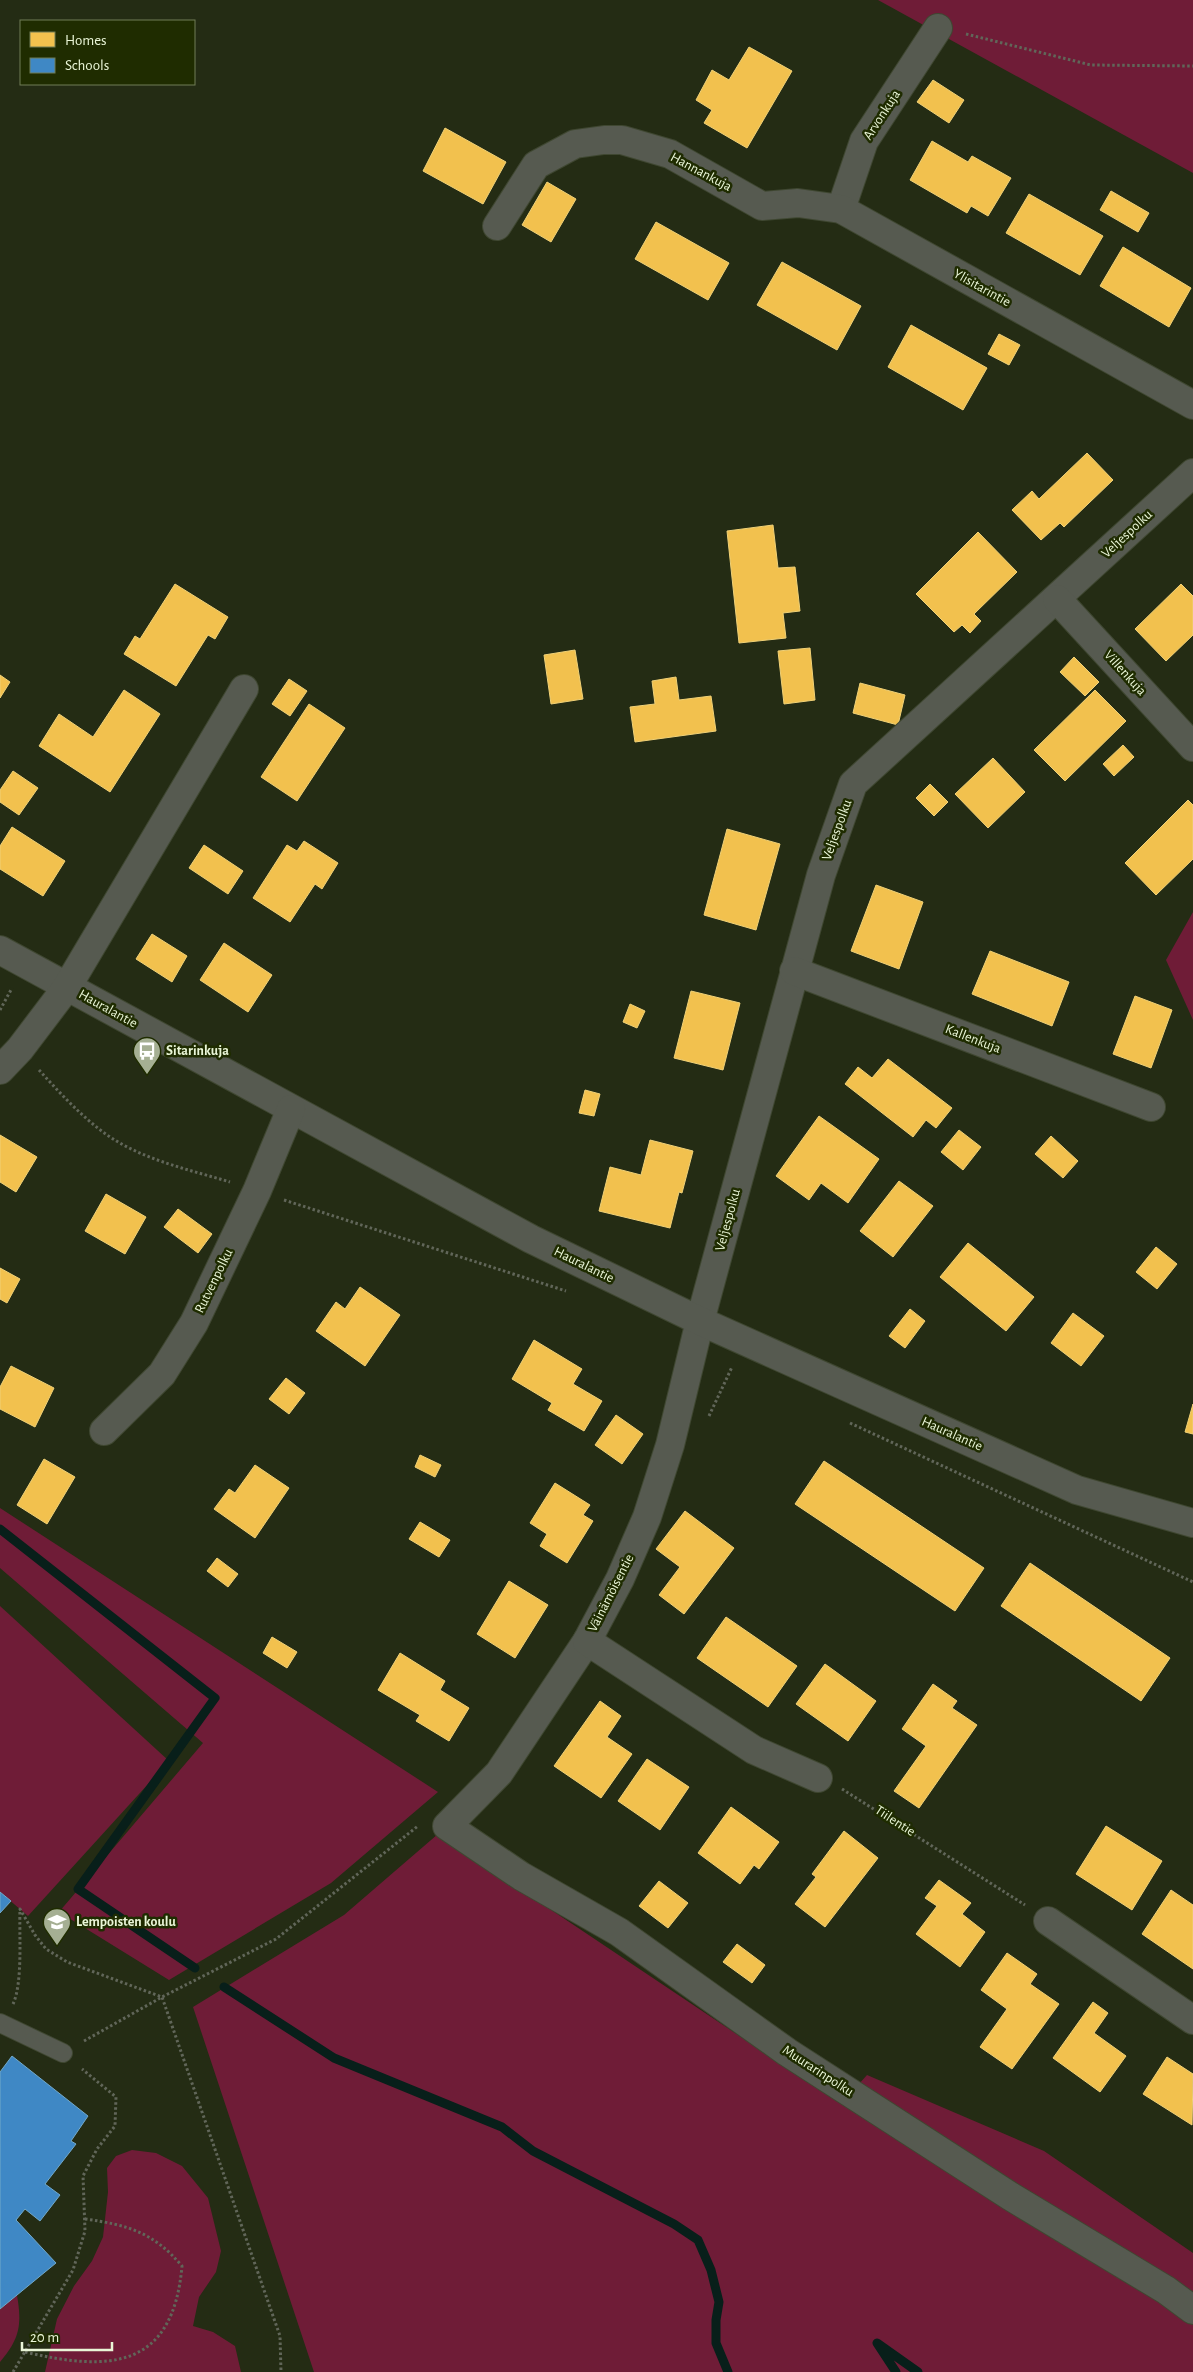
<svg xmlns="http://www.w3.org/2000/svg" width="1193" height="2372" viewBox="0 0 1193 2372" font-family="'Alegreya Sans',sans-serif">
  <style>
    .green { fill: #6f1c37 }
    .homes { fill: #f2c14e; stroke: #f0d177 }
    .schools { fill: #3f88c5; stroke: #72a9ca }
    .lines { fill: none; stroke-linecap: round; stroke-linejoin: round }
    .stream { stroke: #081f1a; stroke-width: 9 }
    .service-casing { stroke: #3f4731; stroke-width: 20 }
    .minor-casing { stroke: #3f4731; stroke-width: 30 }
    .path { stroke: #616659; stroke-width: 3; stroke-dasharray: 2.5 2.5; stroke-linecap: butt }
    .service { stroke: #565a50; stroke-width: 18 }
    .minor { stroke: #565a50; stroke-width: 28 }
    .labels { text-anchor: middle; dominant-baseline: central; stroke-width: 5; stroke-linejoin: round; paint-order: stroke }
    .street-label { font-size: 14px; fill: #eaf6d7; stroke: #1f2c00 }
    .poi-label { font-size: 14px; font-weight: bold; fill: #eaf6d7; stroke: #1f2c00; text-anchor: start }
  </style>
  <rect width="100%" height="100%" fill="#242c14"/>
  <!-- green -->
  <g class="green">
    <path d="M 878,0 L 1193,0 L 1193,173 Z"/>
    <path d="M 1193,912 L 1193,1020 L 1166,960 Z"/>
    <path d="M 0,1508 L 438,1792 L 331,1883 L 169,1980 L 59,1912 L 203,1743 L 0,1568 Z"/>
    <path d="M 0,1606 L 169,1761 L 28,1916 L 0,1892 Z"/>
    <path d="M 438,1834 L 841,2104 L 867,2075 L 1044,2151 L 1193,2253 L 1193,2372 L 314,2372 L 193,2007 L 344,1915 Z"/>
    <path d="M 132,2150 L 156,2153 L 182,2166 L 208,2198 L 221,2251 L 216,2272 L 199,2297 L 193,2326 L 213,2332 L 235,2346 L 241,2372 L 45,2372 L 57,2319 L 74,2286 L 92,2261 L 103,2237 L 108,2192 L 107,2168 L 116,2156 Z"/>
    <path d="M 17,2295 C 22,2325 20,2338 0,2362 L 0,2309 Z"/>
  </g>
  <!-- homes -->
  <g class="homes">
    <path d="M 749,47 L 792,71 L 747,148 L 704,123 L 712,110 L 696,100 L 712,70 L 729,80 Z"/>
    <path d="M 933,80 L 964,100 L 949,123 L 917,102 Z"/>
    <path d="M 445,128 L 506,162 L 483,204 L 423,171 Z"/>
    <path d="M 932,141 L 968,162 L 972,156 L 1011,178 L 988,216 L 971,206 L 967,213 L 910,180 Z"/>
    <path d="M 547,182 L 576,199 L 551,242 L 522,225 Z"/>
    <path d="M 1111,191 L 1149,213 L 1138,232 L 1100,210 Z"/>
    <path d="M 1029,194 L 1103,236 L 1080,275 L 1006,233 Z"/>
    <path d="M 656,222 L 729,263 L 708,300 L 635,259 Z"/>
    <path d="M 1123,247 L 1191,288 L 1169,327 L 1100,286 Z"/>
    <path d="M 782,262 L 861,306 L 837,350 L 757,305 Z"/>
    <path d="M 911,325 L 987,368 L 963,410 L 888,367 Z"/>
    <path d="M 999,334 L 1020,345 L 1009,365 L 988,354 Z"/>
    <path d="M 1087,453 L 1113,480 L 1064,527 L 1060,523 L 1041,540 L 1012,510 L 1032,491 L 1039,499 Z"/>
    <path d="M 773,525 L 778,568 L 795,567 L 800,611 L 783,613 L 786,638 L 739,643 L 727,531 Z"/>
    <path d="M 978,532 L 1017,572 L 974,614 L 981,621 L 970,633 L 962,625 L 954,632 L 916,594 Z"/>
    <path d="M 175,584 L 228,617 L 215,639 L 208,635 L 176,686 L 124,654 L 135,636 L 140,639 Z"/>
    <path d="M 1181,584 L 1193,596 L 1193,635 L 1166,661 L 1135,629 Z"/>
    <path d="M 810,648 L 815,700 L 784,704 L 778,651 Z"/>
    <path d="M 575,650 L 583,699 L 551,704 L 544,655 Z"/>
    <path d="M 1074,657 L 1099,682 L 1085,696 L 1060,672 Z"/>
    <path d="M 0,675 L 10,682 L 0,698 Z"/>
    <path d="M 676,677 L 679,700 L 711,696 L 716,731 L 635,742 L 630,707 L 655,704 L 652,681 Z"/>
    <path d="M 289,679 L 307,691 L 290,716 L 272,704 Z"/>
    <path d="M 860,683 L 905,695 L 898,725 L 853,713 Z"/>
    <path d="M 124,690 L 160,714 L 110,792 L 39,746 L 59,714 L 93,737 Z"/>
    <path d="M 1095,690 L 1126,721 L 1065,781 L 1034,750 Z"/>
    <path d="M 309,704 L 345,728 L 297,801 L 261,777 Z"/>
    <path d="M 1123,745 L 1134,757 L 1114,776 L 1103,764 Z"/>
    <path d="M 993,758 L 1025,792 L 988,828 L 955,794 Z"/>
    <path d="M 13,771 L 38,788 L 19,815 L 0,802 L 0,790 Z"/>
    <path d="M 930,784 L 948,802 L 934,816 L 916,798 Z"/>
    <path d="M 1188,800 L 1193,805 L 1193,859 L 1156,895 L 1125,863 Z"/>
    <path d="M 12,827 L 65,861 L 43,896 L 0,869 L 0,846 Z"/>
    <path d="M 727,829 L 780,844 L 756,930 L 704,915 Z"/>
    <path d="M 304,841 L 338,863 L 322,889 L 315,884 L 290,922 L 253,898 L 287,845 L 297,851 Z"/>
    <path d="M 204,845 L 243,871 L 228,894 L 189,868 Z"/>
    <path d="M 876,885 L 923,902 L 899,969 L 851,951 Z"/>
    <path d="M 152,934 L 187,956 L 172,982 L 136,959 Z"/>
    <path d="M 224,943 L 272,975 L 248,1012 L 200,980 Z"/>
    <path d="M 990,951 L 1069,982 L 1052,1026 L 972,994 Z"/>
    <path d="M 691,991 L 740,1003 L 723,1070 L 674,1058 Z"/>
    <path d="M 1135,996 L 1172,1010 L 1151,1068 L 1113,1054 Z"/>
    <path d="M 630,1004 L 645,1011 L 637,1028 L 623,1022 Z"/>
    <path d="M 888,1059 L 952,1108 L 936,1128 L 926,1120 L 913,1137 L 845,1084 L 858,1067 L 872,1078 Z"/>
    <path d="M 585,1090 L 600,1094 L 594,1116 L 579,1113 Z"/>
    <path d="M 819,1116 L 879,1159 L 848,1203 L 821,1183 L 809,1200 L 776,1176 Z"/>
    <path d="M 959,1130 L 981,1147 L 963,1170 L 941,1152 Z"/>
    <path d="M 0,1135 L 37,1157 L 16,1192 L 0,1182 Z"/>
    <path d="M 1051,1136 L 1078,1161 L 1063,1178 L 1035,1154 Z"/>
    <path d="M 650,1140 L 693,1151 L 682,1193 L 679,1192 L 670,1228 L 599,1211 L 610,1167 L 641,1175 Z"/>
    <path d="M 899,1181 L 933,1206 L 893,1257 L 860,1231 Z"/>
    <path d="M 106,1194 L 146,1217 L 125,1254 L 85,1231 Z"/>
    <path d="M 178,1209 L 212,1234 L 198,1253 L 164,1227 Z"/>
    <path d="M 968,1243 L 1034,1297 L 1006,1331 L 940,1277 Z"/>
    <path d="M 1156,1247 L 1177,1264 L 1157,1289 L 1136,1272 Z"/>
    <path d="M 0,1268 L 20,1279 L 7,1303 L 0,1299 Z"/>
    <path d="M 360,1287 L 400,1315 L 365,1366 L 316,1331 L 336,1302 L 345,1309 Z"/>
    <path d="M 910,1309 L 925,1321 L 905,1348 L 889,1336 Z"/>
    <path d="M 1073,1313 L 1104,1336 L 1081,1366 L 1051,1343 Z"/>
    <path d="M 534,1340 L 582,1369 L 573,1384 L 602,1401 L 584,1431 L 548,1410 L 552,1403 L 512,1379 Z"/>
    <path d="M 11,1366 L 54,1388 L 35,1427 L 0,1409 L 0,1387 Z"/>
    <path d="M 286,1378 L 305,1393 L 289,1414 L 269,1399 Z"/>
    <path d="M 1193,1404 L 1193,1434 L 1185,1432 Z"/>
    <path d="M 616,1415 L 643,1434 L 622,1464 L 595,1445 Z"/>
    <path d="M 420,1455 L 441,1465 L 435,1477 L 415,1467 Z"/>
    <path d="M 44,1459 L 75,1477 L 47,1524 L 17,1505 Z"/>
    <path d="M 824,1461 L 984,1568 L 955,1611 L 795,1504 Z"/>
    <path d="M 255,1465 L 289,1488 L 255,1538 L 214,1509 L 229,1489 L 235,1493 Z"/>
    <path d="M 555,1483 L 590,1505 L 583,1515 L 593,1521 L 567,1563 L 540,1546 L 547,1534 L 530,1523 Z"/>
    <path d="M 685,1511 L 734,1548 L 684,1614 L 659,1595 L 680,1567 L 656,1549 Z"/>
    <path d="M 420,1522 L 450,1540 L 439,1557 L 409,1539 Z"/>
    <path d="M 217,1558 L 238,1574 L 228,1587 L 207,1571 Z"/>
    <path d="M 1030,1563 L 1170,1658 L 1141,1701 L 1001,1606 Z"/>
    <path d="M 509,1581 L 548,1605 L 515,1658 L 477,1634 Z"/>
    <path d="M 726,1617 L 797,1666 L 768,1707 L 697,1658 Z"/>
    <path d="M 272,1637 L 297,1652 L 287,1668 L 263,1653 Z"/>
    <path d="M 400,1653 L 445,1681 L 440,1690 L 469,1708 L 449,1741 L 416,1721 L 420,1715 L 378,1690 Z"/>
    <path d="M 825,1664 L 876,1701 L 848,1741 L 796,1704 Z"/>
    <path d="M 933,1684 L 957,1701 L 952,1708 L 977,1725 L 919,1808 L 894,1791 L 926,1746 L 902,1729 Z"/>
    <path d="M 600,1701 L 621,1716 L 607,1737 L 632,1754 L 601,1798 L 554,1766 Z"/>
    <path d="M 647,1759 L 689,1787 L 660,1830 L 618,1801 Z"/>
    <path d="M 731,1807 L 779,1842 L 759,1869 L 754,1865 L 740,1884 L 698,1853 Z"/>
    <path d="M 1106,1826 L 1162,1861 L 1132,1910 L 1076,1874 Z"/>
    <path d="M 844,1831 L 878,1858 L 825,1927 L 795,1904 L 816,1877 L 812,1874 Z"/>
    <path d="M 939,1880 L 971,1903 L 962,1914 L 985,1932 L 960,1967 L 916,1934 L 937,1906 L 925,1898 Z"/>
    <path d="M 659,1881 L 688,1903 L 668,1928 L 639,1906 Z"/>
    <path d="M 1171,1890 L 1193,1905 L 1193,1969 L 1142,1934 Z"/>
    <path d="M 737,1944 L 765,1965 L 752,1983 L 723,1962 Z"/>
    <path d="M 1007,1953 L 1037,1974 L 1030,1984 L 1059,2004 L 1012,2069 L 980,2047 L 1007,2009 L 981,1990 Z"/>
    <path d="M 1093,2002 L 1108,2013 L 1094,2033 L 1126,2056 L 1100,2092 L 1053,2058 Z"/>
    <path d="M 1167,2057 L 1193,2074 L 1192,2125 L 1143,2094 Z"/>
  </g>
  <!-- schools -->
  <g class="schools">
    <path d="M 0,1892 L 11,1901 L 0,1913 Z"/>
    <path d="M 12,2056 L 88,2116 L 71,2141 L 76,2144 L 45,2184 L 60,2195 L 40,2221 L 25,2209 L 16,2220 L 56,2263 L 0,2309 L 0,2072 Z"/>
  </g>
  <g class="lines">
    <!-- stream -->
    <g class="stream">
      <path d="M 0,1529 L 215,1698 L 78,1889 L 195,1968"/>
      <path d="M 224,1987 L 334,2058 L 502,2127 L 533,2151 L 674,2224 L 698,2240 L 711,2270 L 719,2302 L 716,2320 L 716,2343 L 728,2372"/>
      <path d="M 896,2372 L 877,2343 L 918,2372"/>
    </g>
    <!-- service casing -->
    <g class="service-casing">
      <path id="service" d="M 0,2023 L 63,2053"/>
    </g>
    <!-- minor casing -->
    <g class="minor-casing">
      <g id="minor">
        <path d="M 841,209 L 864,141 L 938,28"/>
        <path d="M 497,226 L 536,165 L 575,144 L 604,140 L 622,140 L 670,154 L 762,206 L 798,203 L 841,209 L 1193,405"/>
        <path d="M 1193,473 L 853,784 L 821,875 L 700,1321 L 670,1445 L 647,1517 L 620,1579 L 587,1641 L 499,1773 L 447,1826 L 521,1876 L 619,1932 L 787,2052 L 1010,2196 L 1166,2290 L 1193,2310"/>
        <path d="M 1057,599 L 1193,747"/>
        <path d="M 0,950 L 531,1239 L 700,1321 L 1077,1490 L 1193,1523"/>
        <path d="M 794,971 L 1151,1107"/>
        <path d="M 0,1070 L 20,1049 L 67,987 L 244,689"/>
        <path d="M 104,1431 L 162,1374 L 194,1323 L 257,1191 L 291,1109"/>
        <path d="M 587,1641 L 754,1750 L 818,1778"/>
        <path d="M 1048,1921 L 1193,2020"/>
      </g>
    </g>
    <!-- path -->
    <g class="path">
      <path d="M 966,34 L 1091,65 L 1193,66"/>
      <path d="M 0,1010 L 12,988"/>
      <path d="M 39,1070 C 59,1092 79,1114 103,1132 C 139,1159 187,1169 230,1182"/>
      <path d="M 284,1200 L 566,1291"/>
      <path d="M 709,1416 L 732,1367"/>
      <path d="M 850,1423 L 1193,1582"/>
      <path d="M 842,1789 L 1025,1905"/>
      <path d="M 13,2004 C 23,1983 19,1933 20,1909 L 35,1935 L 46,1949 L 67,1962 L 162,1997 L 280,2336 L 281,2372"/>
      <path d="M 84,2041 L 162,1997 L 276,1939 L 418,1826"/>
      <path d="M 25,2352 C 110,2372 173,2369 182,2266 C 153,2232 128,2225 85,2219"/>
      <path d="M 13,2372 L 73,2270 L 85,2231 L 83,2176 L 97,2149 L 115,2126 L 116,2097 L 82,2069"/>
    </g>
    <!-- service -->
    <use href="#service" class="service"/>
    <!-- minor -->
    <use href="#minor" class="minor"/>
  </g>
  <!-- icons -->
  <defs>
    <g id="bus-pin" transform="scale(1.4375)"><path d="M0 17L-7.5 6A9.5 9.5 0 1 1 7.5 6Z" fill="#a5af93" stroke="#1f2c00"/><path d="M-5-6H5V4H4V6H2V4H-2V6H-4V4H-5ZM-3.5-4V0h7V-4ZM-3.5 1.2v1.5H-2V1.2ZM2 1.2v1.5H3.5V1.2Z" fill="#fff"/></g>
    <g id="school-pin" transform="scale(1.4375)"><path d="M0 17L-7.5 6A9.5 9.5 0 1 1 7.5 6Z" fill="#a5af93" stroke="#1f2c00"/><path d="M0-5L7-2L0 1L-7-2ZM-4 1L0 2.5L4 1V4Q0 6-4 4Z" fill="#fff"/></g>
  </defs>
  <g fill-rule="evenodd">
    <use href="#bus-pin" x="147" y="1051"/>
    <use href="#school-pin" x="57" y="1922"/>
  </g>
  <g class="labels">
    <!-- street labels -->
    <g class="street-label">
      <text transform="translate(882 115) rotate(-57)">Arvonkuja</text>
      <text transform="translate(701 172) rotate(28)">Hannankuja</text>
      <text transform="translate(982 288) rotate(29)">Ylisitarintie</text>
      <text transform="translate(1127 534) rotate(-43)">Veljespolku</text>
      <text transform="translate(1125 673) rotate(48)">Villenkuja</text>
      <text transform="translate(837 830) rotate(-70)">Veljespolku</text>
      <text transform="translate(108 1009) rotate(29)">Hauralantie</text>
      <text transform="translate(973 1039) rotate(21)">Kallenkuja</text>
      <text transform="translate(728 1220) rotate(-75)">Veljespolku</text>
      <text transform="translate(584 1265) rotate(26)">Hauralantie</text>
      <text transform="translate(214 1281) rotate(-64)">Rutvenpolku</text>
      <text transform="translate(952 1434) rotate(24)">Hauralantie</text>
      <text transform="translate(611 1593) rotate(-63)">Väinämöisentie</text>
      <text transform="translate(895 1821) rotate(33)">Tiilentie</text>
      <text transform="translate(818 2071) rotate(33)">Muurarinpolku</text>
    </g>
    <!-- poi labels -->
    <g class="poi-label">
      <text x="166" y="1051">Sitarinkuja</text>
      <text x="76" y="1922">Lempoisten koulu</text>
    </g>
  </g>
  <!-- legend -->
  <rect x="20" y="20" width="175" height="65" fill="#1f2c00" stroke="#707d56"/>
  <rect x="30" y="32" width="25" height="15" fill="#f2c14e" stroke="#707d56"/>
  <text x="65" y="45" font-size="15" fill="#eaf6d7">Homes</text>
  <rect x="30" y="58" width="25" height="15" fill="#3f88c5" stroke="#707d56"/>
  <text x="65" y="70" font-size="15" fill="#eaf6d7">Schools</text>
  <!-- scale -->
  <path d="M22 2342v8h90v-8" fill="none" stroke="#eaf6d7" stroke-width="2.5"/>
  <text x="30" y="2342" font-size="15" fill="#eaf6d7" stroke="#1f2c00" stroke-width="4" paint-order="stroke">20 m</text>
</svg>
